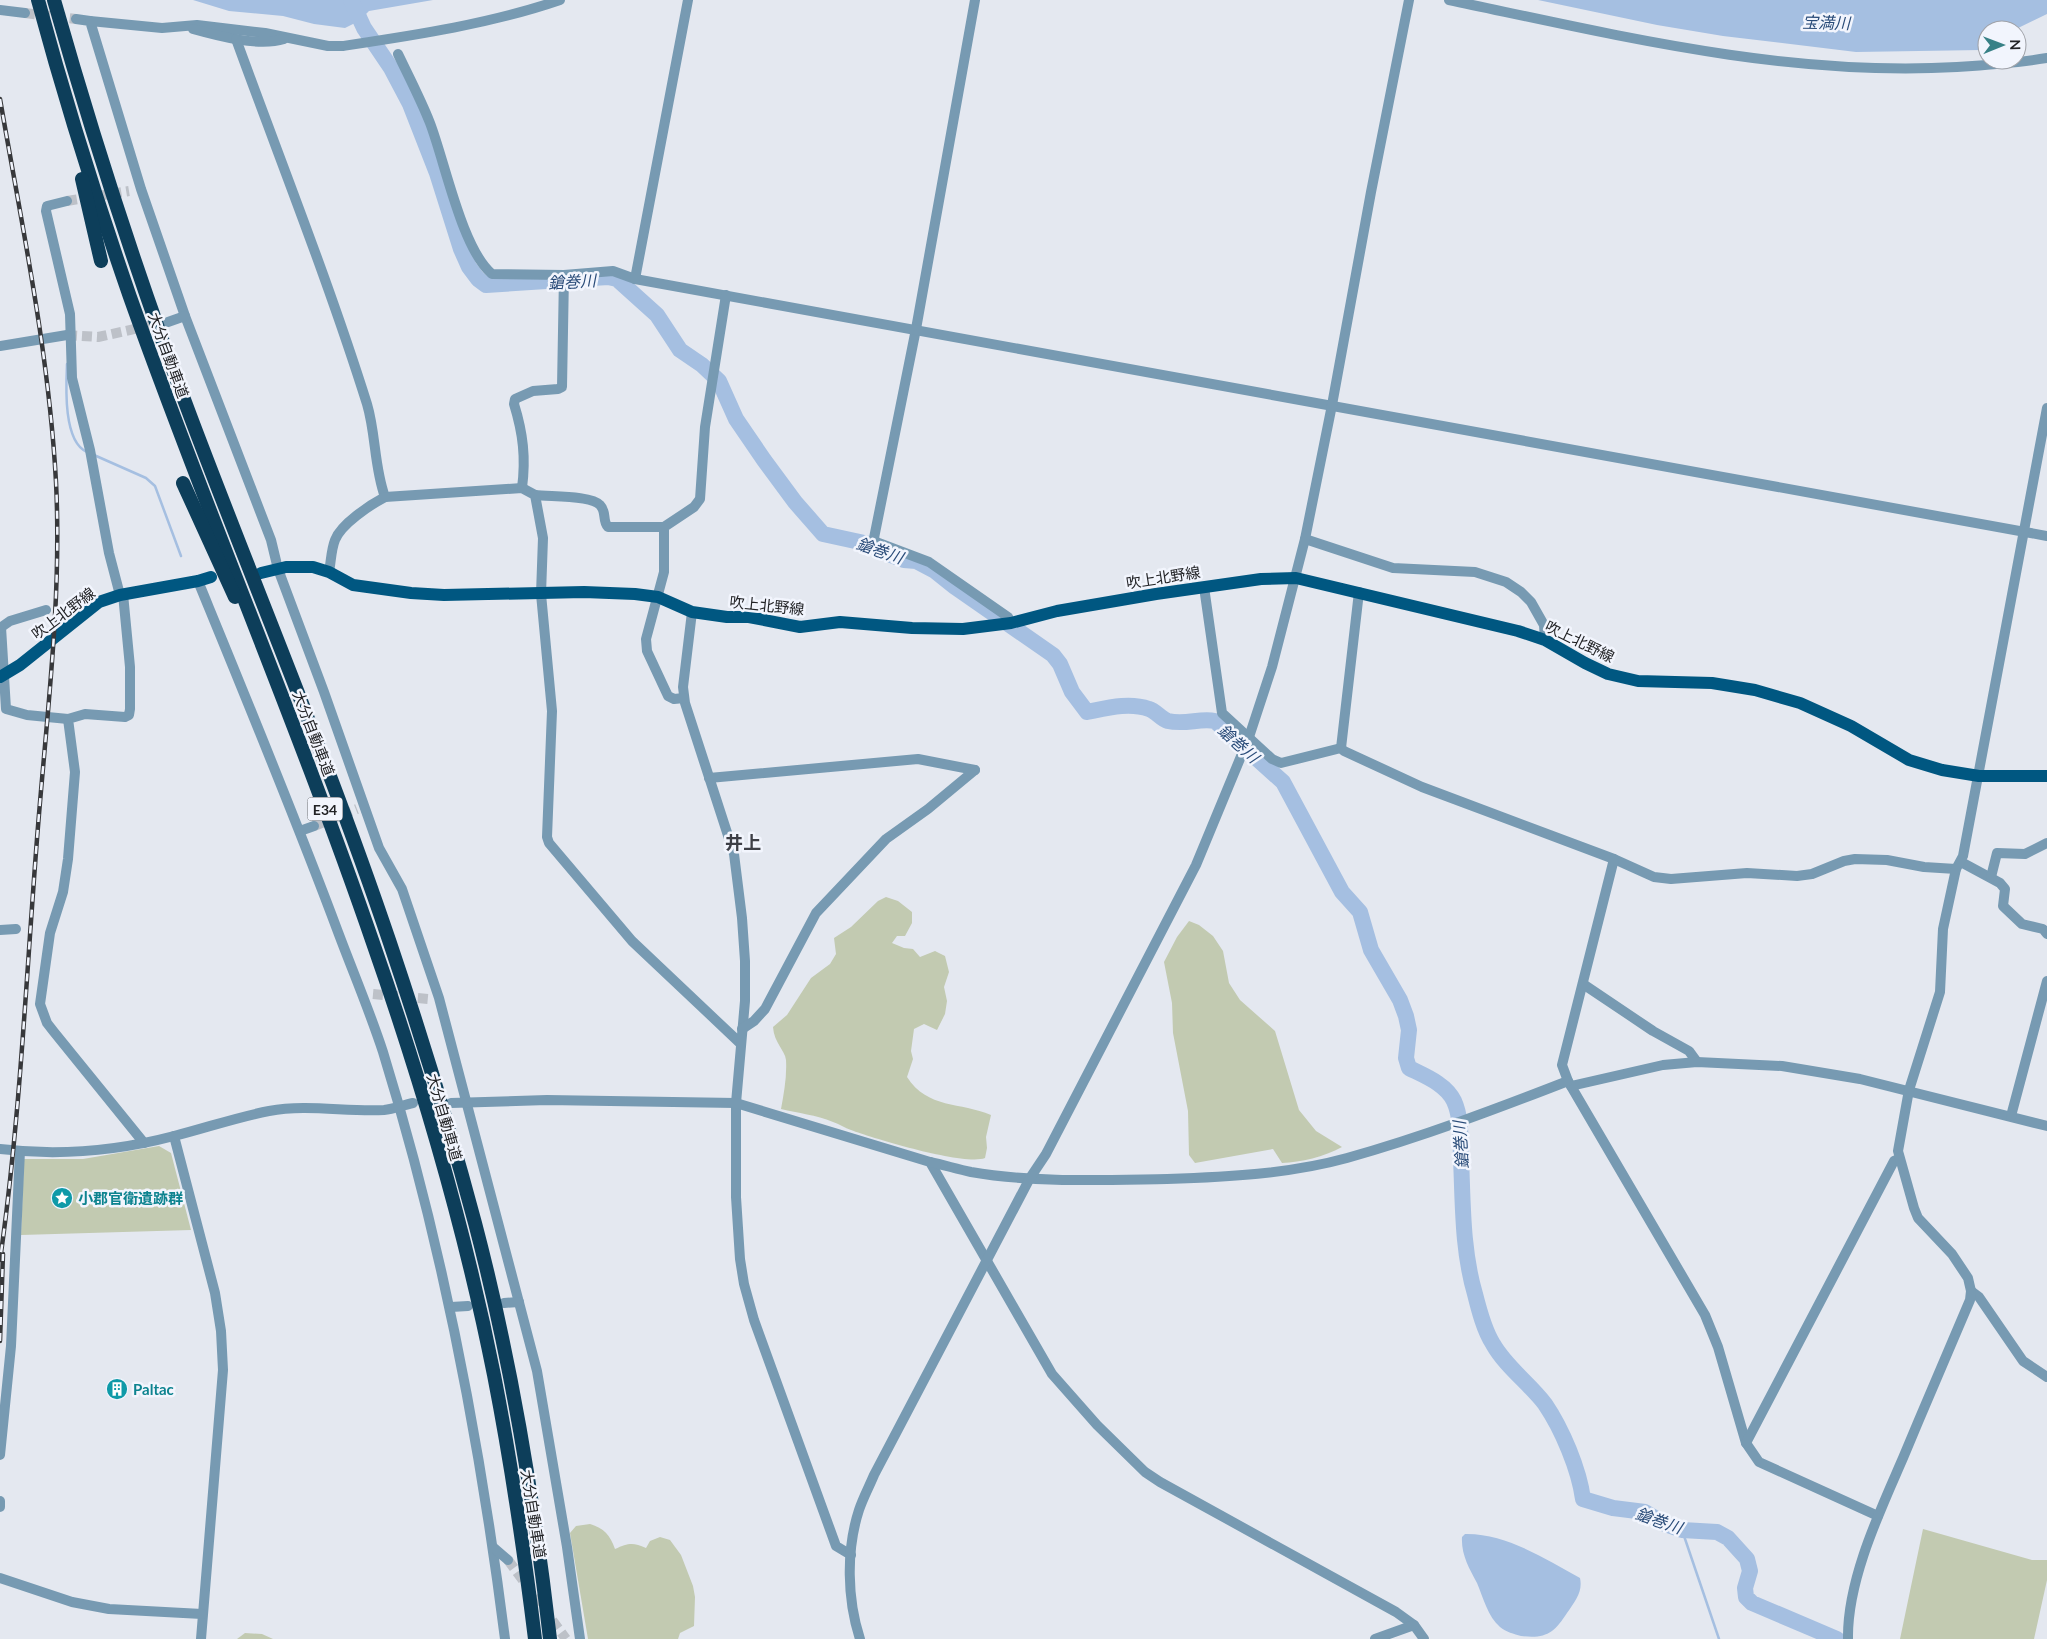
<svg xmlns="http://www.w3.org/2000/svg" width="2047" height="1639" viewBox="0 0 2047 1639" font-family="Lato,'Noto Sans JP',sans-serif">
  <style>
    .green { fill: #c2cab1 }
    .water { fill: #a5bfe1 }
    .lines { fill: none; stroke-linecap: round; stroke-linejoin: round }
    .stream { stroke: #a5bfe1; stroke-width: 2.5 }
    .river { stroke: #a5bfe1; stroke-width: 16 }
    .minor-tunnel { stroke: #bdc1c8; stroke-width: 10; stroke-dasharray: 10 5; stroke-linecap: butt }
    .minor { stroke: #779ab2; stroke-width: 10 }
    .major { stroke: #005781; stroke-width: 12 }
    .highway { stroke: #0d3e5a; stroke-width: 14 }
    .rail-casing { stroke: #37383b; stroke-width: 4.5 }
    .rail { stroke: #f2f5fd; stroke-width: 2.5; stroke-dasharray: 8; stroke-linecap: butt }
    .labels { text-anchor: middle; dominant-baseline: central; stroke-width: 5; stroke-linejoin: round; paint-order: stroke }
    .shield { fill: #f2f5fd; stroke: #606266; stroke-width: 1 }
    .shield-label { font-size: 14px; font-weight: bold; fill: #222326 }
    .street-label { font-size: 15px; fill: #222326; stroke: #f2f5fd }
    .culture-label { font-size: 15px; font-weight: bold; fill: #0d838f; stroke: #f2f5fd; text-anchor: start }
    .water-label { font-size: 16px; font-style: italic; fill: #2a4c79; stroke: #f2f5fd }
    .quarter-label { font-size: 18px; font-weight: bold; fill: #3d3f46; stroke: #f2f5fd }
  </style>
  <rect width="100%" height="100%" fill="#e4e8f0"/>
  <!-- green -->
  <g class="green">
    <path d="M 886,897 L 898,901 L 912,912 L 912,923 L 905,936 L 897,936 L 892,943 L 904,948 L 913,949 L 920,957 L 935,951 L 945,956 L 949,972 L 944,987 L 947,1001 L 945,1014 L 937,1030 L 924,1024 L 914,1029 L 911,1051 L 913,1059 L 907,1077 C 927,1109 961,1102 991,1115 L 986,1137 L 987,1148 L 985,1158 C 965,1166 875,1139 851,1130 C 845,1128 839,1124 833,1122 C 816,1115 798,1113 781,1109 C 784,1093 787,1076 786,1060 C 785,1050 774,1043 773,1027 L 787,1015 L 811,978 L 830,964 L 836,954 L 834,938 L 851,927 L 878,901 Z"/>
    <path d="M 1189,921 L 1199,925 L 1213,936 L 1223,951 L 1229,983 L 1240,1000 L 1275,1031 L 1299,1110 L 1316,1131 L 1342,1147 C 1324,1157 1301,1162 1282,1163 L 1273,1149 L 1195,1163 L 1189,1155 L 1188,1111 L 1173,1033 L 1172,1003 L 1164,962 L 1177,937 Z"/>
    <path d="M 159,1146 L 171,1153 L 191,1230 L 21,1235 L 24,1159 L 83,1159 Z"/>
    <path d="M 590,1524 C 604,1528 610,1535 615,1549 C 628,1543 633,1542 646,1548 L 650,1541 L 660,1537 L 670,1540 L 681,1555 L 693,1586 L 695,1597 L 694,1626 L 680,1633 L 678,1639 L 588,1639 L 570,1533 L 576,1526 Z"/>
    <path d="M 1923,1529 L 2032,1560 L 2047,1560 L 2047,1580 L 2034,1639 L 1900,1639 Z"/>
    <path d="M 245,1633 L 262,1634 L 273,1639 L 237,1639 Z"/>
  </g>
  <!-- water -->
  <g class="water">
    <path d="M 193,0 L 433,0 L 369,11 L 366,14 L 367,17 L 345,28 L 314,24 L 283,16 L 229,11 Z"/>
    <path d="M 1538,0 L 2047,0 L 2047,14 L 2014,30 L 1987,30 L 1987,46 L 1981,50 L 1856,52 L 1723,36 L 1657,25 Z"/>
    <path d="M 1465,1534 C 1506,1533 1545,1559 1580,1578 C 1583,1592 1575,1601 1567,1613 C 1554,1633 1546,1639 1521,1636 C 1514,1634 1506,1632 1500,1627 C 1488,1617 1483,1597 1477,1583 C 1469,1568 1461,1554 1462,1537 Z"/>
  </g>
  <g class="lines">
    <!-- stream -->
    <g class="stream">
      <path d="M 67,364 C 66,386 63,442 87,452"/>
      <path d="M 94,455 L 146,478 L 155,486 L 181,556"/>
      <path d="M 1682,1530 L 1719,1639"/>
    </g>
    <!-- river -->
    <path class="river" d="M 351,0 L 364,28 L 391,68 L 410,104 L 437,173 L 461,249 L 469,267 L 478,279 L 486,285 L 608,277 L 617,279 L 657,315 L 680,350 L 702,365 L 719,381 L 736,419 L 764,460 L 795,502 L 823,534 L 869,544 L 886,553 L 904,560 L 916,561 L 935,571 L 955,587 L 1053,655 L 1060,664 L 1072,692 L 1087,712 C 1107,708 1129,702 1149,709 C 1156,711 1161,719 1168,721 C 1185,725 1200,718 1215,721 L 1283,782 L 1342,892 L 1360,912 L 1371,950 L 1400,1000 L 1406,1016 L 1409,1030 L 1406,1058 L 1409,1068 C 1425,1076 1446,1084 1454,1101 C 1462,1119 1460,1139 1461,1158 C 1463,1203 1462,1250 1475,1294 C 1479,1310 1484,1330 1493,1344 C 1506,1367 1529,1383 1545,1404 C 1562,1429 1579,1469 1583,1499 L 1613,1508 L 1645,1512 L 1665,1524 L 1682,1530 L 1717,1532 L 1728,1538 L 1747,1559 L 1750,1571 L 1745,1588 L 1746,1597 L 1752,1603 L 1837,1639"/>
    <!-- minor-tunnel -->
    <g class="minor-tunnel">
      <path d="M 25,13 L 76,19"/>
      <path d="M 67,201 L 129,191"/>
      <path d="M 67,335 L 98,337 L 162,323"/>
      <path d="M 314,826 L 357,809"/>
      <path d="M 373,994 L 428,999"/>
      <path d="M 508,1560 L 566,1639"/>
    </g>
    <!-- minor -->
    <g class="minor">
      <path d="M 975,0 L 916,329 L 874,538 L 876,542 L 929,562 L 1008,617 L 1011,623"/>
      <path d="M 1449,0 C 1616,35 1785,77 1957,67 C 1988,65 2017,63 2047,58"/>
      <path d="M 0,10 L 25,13"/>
      <path d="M 76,19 L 90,21 L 141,189 L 185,316 L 271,540 L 278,569 L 324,692 L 379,848 L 402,889 L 439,998 L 537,1371 L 567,1547 L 580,1639"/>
      <path d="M 90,21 L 162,28 L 197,25 L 265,33 L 328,46 L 343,46 C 416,35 490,24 560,0"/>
      <path d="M 193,29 C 218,36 259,47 284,39"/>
      <path d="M 236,39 C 280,160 328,280 367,404 C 376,434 374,467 385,497 L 522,488 L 535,495 L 543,538 L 541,594 L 552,711 L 547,837 L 549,843 L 632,941 L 741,1044"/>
      <path d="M 398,54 C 409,77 421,100 430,123 C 445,162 462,249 492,274 L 564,275 L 613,271 L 635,279 L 2047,536"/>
      <path d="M 67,201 L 47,206 L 46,211 L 70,314 L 72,378 L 90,450 L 109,553 L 120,595"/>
      <path d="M 635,279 L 688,0"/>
      <path d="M 168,322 L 185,316"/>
      <path d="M 0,346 L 67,335"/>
      <path d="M 522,488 C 526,458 523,433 514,404 L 515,399 L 533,391 L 558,389 L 562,387 L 564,275"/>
      <path d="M 535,495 C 549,497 591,495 600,505 C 607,512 602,521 608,527 L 664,527"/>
      <path d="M 1305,539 L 1393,568 L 1475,572 L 1506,582 L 1521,592 L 1531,602 L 1544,625 L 1545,640"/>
      <path d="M 329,572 C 331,562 331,550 335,540 C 341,524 370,505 385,497"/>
      <path d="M 198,581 C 246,698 294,814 338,932 C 353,972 370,1012 383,1052 C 442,1243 480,1441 505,1639"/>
      <path d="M 1204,587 L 1222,713 L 1272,759 L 1281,763 L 1341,748"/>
      <path d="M 1359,592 L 1341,748 L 1344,751 L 1422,787 L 1614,859 L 1654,877 L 1671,879 L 1747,873 L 1797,876 L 1812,874 L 1844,861 L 1855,859 L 1887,860 L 1924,867 L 1956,869"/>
      <path d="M 123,594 L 130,667 L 130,709 L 129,715 L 125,717 L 85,714 L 68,719 L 75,772 L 68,859 L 63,892 L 50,933 L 40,1004 L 47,1023 L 54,1032 L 144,1143"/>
      <path d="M 692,612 L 683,687 L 685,703 L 734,854 L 742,918 L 745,961 L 745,1001 L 736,1103 L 736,1197 L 740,1259 L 744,1284 L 754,1320 L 836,1546 L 851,1555"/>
      <path d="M 1,627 L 6,709 L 27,715 L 68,719"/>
      <path d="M 0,628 L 10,621 L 46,610"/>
      <path d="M 684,698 L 674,699 L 668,696 L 647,651 L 646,639 L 664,572 L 664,527 L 694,507 L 700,499 L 705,427 L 726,295"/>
      <path d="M 709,778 L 918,759 L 975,770"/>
      <path d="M 300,831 L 314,826"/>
      <path d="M 1614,859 L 1562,1065 L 1568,1081 L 1705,1315 L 1718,1347 L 1746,1443 L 1759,1462 L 1878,1516"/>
      <path d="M 1961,862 L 2000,883 L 2005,889 L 2003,906 L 2022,924 L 2043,929 L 2047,934"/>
      <path d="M 1991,877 L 1997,853 L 2025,854 L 2047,843"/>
      <path d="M 0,930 L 16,929"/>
      <path d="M 1583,984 L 1653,1031 L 1689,1051 L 1697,1062"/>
      <path d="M 742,1029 L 754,1021 L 765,1009 L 816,913 L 886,839 L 928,809 L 975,770"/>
      <path d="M 1571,1086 L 1663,1065 L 1697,1062 L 1782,1066 L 1860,1079 L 2047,1126"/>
      <path d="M 451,1103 L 547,1100 L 736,1103 L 930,1162 L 1052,1374 L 1097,1425 L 1145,1472 L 1160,1482 L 1396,1612 L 1414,1625 L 1424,1639"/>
      <path d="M 2011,1116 L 2047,981"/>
      <path d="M 174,1136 L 215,1293 L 221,1331 L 223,1370 L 201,1639"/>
      <path d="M 0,1149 C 58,1156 117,1151 174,1136 C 206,1128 237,1117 269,1111 C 307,1104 346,1112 384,1110 C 394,1109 403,1105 413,1103"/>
      <path d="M 930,1162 C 944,1165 957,1169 971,1172 C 1034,1183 1102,1180 1167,1179 C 1227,1177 1289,1174 1347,1158 C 1422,1137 1496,1109 1568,1081"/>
      <path d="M 1971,1291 L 1979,1297 L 2023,1361 L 2047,1377"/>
      <path d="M 504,1303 L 519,1302"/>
      <path d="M 451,1307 L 468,1306"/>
      <path d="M 1746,1443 L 1894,1161 L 1899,1159"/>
      <path d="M 0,1455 L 11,1346 L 20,1151"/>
      <path d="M 0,1501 L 0,1507"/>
      <path d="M 494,1548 L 508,1560"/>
      <path d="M 0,1578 L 72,1602 L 109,1609 L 202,1614"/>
      <path d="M 860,1639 C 847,1599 846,1550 859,1510 C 863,1498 869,1487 874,1475 L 1030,1178 L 1046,1154 L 1196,865 L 1249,737 L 1272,667 L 1305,539 L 1332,405 L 1371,192 L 1409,0"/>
      <path d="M 1375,1639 L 1414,1625"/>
      <path d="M 1848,1639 C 1847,1580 1880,1511 1903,1458 C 1925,1405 1948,1352 1970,1300 L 1971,1291 L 1968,1278 L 1952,1254 L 1918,1218 L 1914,1208 L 1898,1151 L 1909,1090 L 1940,992 L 1943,929 L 1956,869 L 1963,856 L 2047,408"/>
    </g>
    <!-- major -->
    <g class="major">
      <path d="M 261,573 L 286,567 L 313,567 L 329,572 L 353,585 L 411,593 L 444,595 L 584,592 L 635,594 L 658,597 L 692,612 L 727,617 L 749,617 L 800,627 L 840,622 L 912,628 L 963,629 L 1011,623 L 1057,611 L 1156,594 L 1261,579 L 1296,578 L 1518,631 L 1545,640 L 1585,663 L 1608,674 L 1638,681 L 1712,683 L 1755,690 L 1800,703 L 1851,726 L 1909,760 L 1942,770 L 1979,776 L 2047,776"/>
      <path d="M 0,677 L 20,665 L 99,602 L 120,595 L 198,581 L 211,577"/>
    </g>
    <!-- highway -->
    <g class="highway">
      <path d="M 38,0 C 65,100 96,199 130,297 C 207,514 298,725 373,943 C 422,1083 465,1229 494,1375 C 511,1462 524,1550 535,1639"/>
      <path d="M 54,0 C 94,141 139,281 191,418 C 257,593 330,765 390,943 C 421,1035 450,1129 475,1223 C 511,1360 534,1499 550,1639"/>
      <path d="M 82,179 L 101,261"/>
      <path d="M 183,483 L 235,597"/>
    </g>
    <!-- rail casing -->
    <g class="rail-casing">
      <g id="rail">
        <path d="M 0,99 C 22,226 49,353 56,482 C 62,601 46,721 37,839 C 26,979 20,1121 0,1260"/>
        <path d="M 0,1341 L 3,1254"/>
      </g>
    </g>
    <!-- rail -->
    <use href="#rail" class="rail"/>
  </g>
  <!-- icons -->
  <defs>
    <g id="sight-disc" transform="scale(1.125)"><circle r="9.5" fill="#0f9aa8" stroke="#f2f5fd"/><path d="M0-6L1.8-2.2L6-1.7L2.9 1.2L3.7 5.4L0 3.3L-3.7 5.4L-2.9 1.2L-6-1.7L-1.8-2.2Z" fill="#fff"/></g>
    <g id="building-disc" transform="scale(1.125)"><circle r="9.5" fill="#0f9aa8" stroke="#f2f5fd"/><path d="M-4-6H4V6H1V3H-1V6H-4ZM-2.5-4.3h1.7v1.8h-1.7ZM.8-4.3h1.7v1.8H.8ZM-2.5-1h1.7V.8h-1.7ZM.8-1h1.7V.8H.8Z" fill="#fff"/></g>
  </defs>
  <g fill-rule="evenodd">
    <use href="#sight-disc" x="62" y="1198"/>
    <use href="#building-disc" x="117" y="1389"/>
  </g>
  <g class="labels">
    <!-- shield labels -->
    <rect class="shield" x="307.5" y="797.5" width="35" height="23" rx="4"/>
    <g class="shield-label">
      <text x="325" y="809">E34</text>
    </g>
    <!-- street labels -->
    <g class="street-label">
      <text transform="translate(169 355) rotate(70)">大分自動車道</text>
      <text transform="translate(1163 577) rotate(-9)">吹上北野線</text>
      <text transform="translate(767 605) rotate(6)">吹上北野線</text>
      <text transform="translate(63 613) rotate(-37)">吹上北野線</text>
      <text transform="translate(1580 641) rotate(26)">吹上北野線</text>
      <text transform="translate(314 733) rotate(69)">大分自動車道</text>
      <text transform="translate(445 1117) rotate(74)">大分自動車道</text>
      <text transform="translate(534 1514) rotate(81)">大分自動車道</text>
    </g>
    <!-- culture labels -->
    <g class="culture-label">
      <text x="78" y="1198">小郡官衛遺跡群</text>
      <text x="133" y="1389">Paltac</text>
    </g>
    <!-- water labels -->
    <g class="water-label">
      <text transform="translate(1826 22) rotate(1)">宝満川</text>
      <text transform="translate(572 281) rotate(-3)">鎗巻川</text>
      <text transform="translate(880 550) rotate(19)">鎗巻川</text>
      <text transform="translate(1239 743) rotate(42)">鎗巻川</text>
      <text transform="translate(1460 1145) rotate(-94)">鎗巻川</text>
      <text transform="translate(1659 1520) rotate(19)">鎗巻川</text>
    </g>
    <!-- quarter labels -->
    <g class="quarter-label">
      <text x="743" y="842">井上</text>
    </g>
  </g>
  <!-- north arrow -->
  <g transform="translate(2002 45) rotate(89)"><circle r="24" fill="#f2f5fd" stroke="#9fa1a7"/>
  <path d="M0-4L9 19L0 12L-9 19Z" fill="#388186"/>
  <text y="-8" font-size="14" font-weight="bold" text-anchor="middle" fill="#222326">N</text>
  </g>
</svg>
